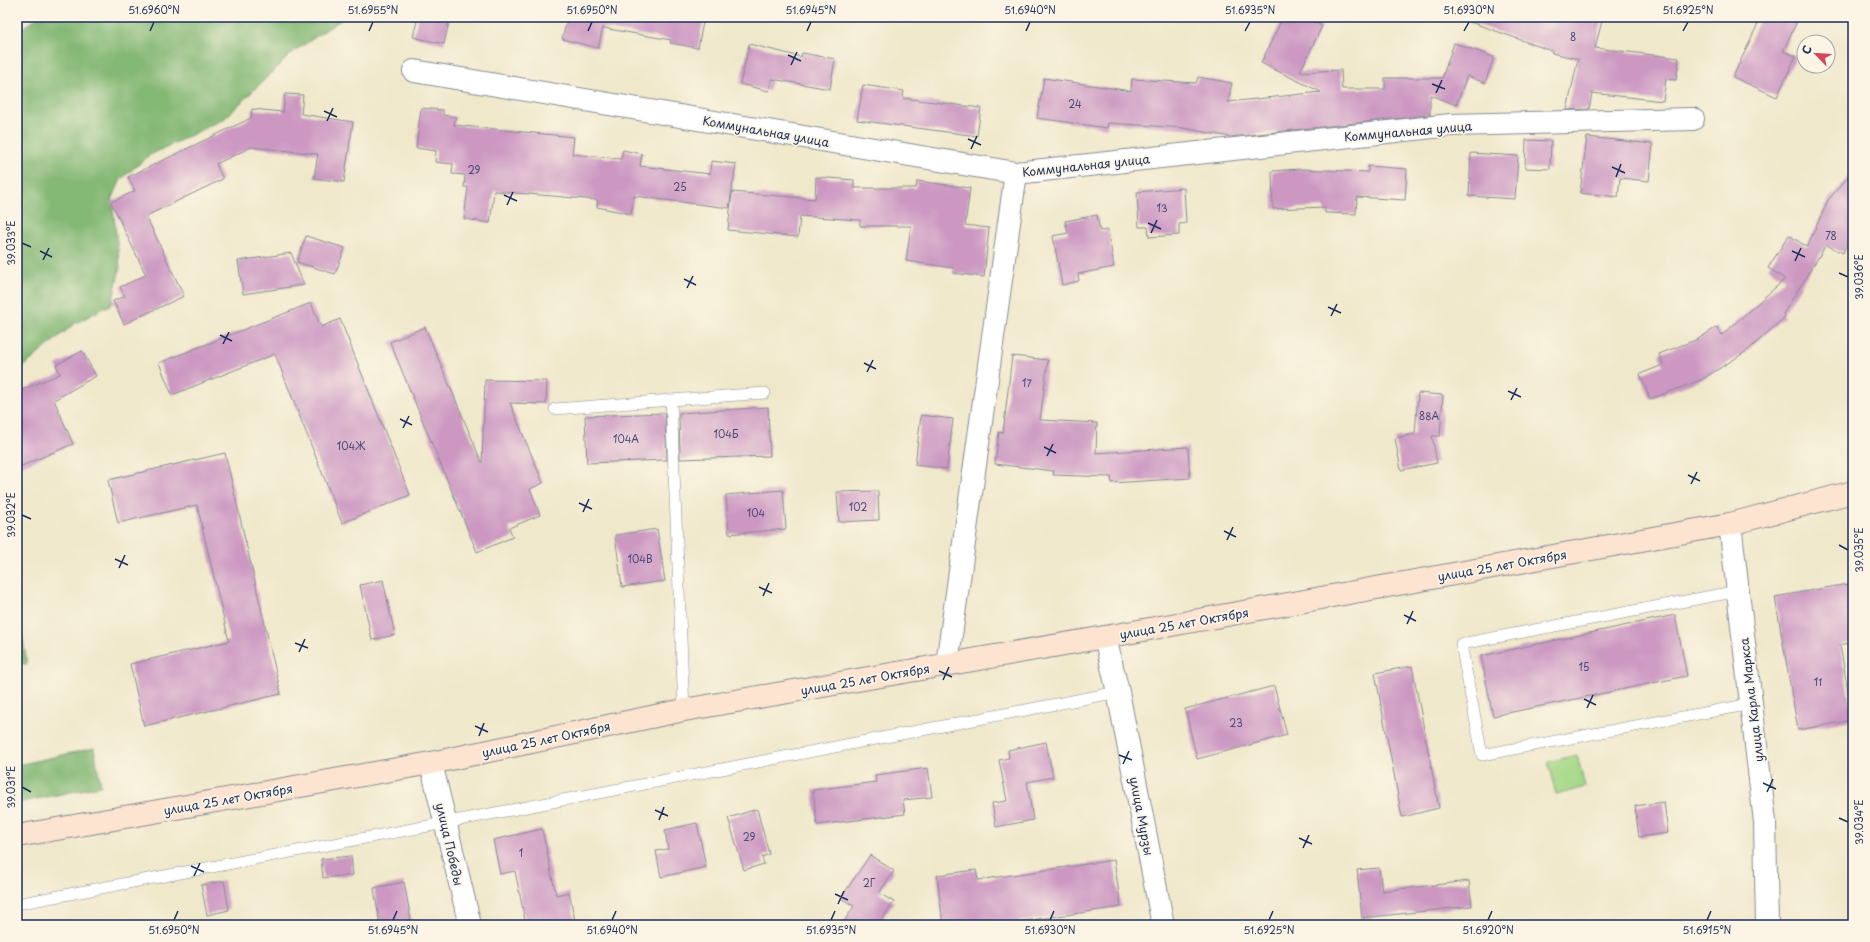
<svg xmlns="http://www.w3.org/2000/svg" width="1870" height="942" viewBox="0 0 1870 942" font-family="'Playpen Sans',sans-serif">
  <style>
    .green { fill: #a5d887; stroke: #608472 }
    .forest { fill: #84b874; stroke: #507469 }
    .building { fill: #cc98c2 }
    .lines { fill: none; stroke-linecap: round; stroke-linejoin: round }
    .lane-casing { stroke: #868c94; stroke-width: 12 }
    .street-casing { stroke: #868c94; stroke-width: 24 }
    .secondary-casing { stroke: #868c94; stroke-width: 24 }
    .lane { stroke: #fff; stroke-width: 11 }
    .street { stroke: #fff; stroke-width: 22 }
    .secondary { stroke: #fde4d0; stroke-width: 22 }
    .ticks { fill: none; stroke: #1b2f5e; stroke-width: 1.5 }
    .labels { text-anchor: middle; dominant-baseline: central; stroke-width: 3.5; stroke-linejoin: round; paint-order: stroke }
    .number-label { font-size: 10px; fill: #474977 }
    .street-label { font-size: 12px; fill: #1b2f5e; stroke: #fcf5e5 }
    .neatline { fill: none; stroke: #1b2f5e; stroke-width: 1.5 }
    .ticks-label { font-size: 10px; text-anchor: middle; fill: #1b2f5e }
  </style>
  <rect width="100%" height="100%" fill="#fcf5e5"/>
  <filter id="ink" filterUnits="userSpaceOnUse"><feTurbulence type="fractalNoise" baseFrequency=".025" numOctaves="2"/><feDisplacementMap in="SourceGraphic" scale="8" xChannelSelector="R" yChannelSelector="G"/><feConvolveMatrix kernelMatrix="1 2 1 2 8 2 1 2 1" color-interpolation-filters="sRGB"/></filter>
  <filter id="wash" filterUnits="userSpaceOnUse"><feTurbulence type="fractalNoise" baseFrequency=".012" numOctaves="4" result="noise"/><feDisplacementMap in="SourceGraphic" scale="16" xChannelSelector="R" yChannelSelector="G"/><feGaussianBlur stdDeviation="0.9" result="paint"/><feColorMatrix in="noise" values="0 0 0 0 0 0 0 0 0 0 0 0 0 0 0 0 0 1.4 0 .05"/><feComposite in="paint" operator="in"/></filter>
  <g filter="url(#wash)">
    <rect width="100%" height="100%" fill="#f0e8cb"/>
    <!-- green -->
    <path class="green" d="M 1577,755 L 1585,787 L 1556,795 L 1548,762 Z"/>
    <!-- forest -->
    <g class="forest">
      <path d="M 38,17 L 345,17 L 293,52 L 224,119 L 150,155 L 121,179 L 112,200 L 120,267 L 112,304 L 74,324 L 17,372 L 17,32 Z"/>
      <path d="M 17,627 L 21,628 L 27,664 L 17,663 Z"/>
      <path d="M 94,748 L 101,786 L 17,803 L 17,765 Z"/>
    </g>
    <g id="blocks">
      <!-- building -->
      <g class="building">
        <path d="M 418,17 L 450,17 L 444,44 L 413,37 Z"/>
        <path d="M 568,17 L 704,17 L 698,48 L 670,43 L 671,40 L 603,28 L 598,48 L 562,39 Z"/>
        <path d="M 1283,17 L 1303,17 L 1322,26 L 1300,72 L 1341,70 L 1342,89 L 1385,89 L 1385,78 L 1442,78 L 1454,43 L 1494,57 L 1485,83 L 1467,76 L 1456,105 L 1430,95 L 1430,115 L 1231,137 L 1183,128 L 1108,123 L 1107,128 L 1037,118 L 1044,78 L 1131,91 L 1132,79 L 1196,83 L 1198,77 L 1232,83 L 1228,102 L 1321,92 L 1261,63 Z"/>
        <path d="M 1466,17 L 1603,17 L 1595,48 L 1679,58 L 1676,80 L 1666,79 L 1663,101 L 1592,93 L 1589,109 L 1567,110 L 1578,59 L 1552,53 L 1552,51 L 1465,20 Z"/>
        <path d="M 1761,17 L 1799,17 L 1783,51 L 1796,56 L 1777,97 L 1733,77 Z"/>
        <path d="M 749,44 L 801,57 L 802,53 L 835,59 L 830,89 L 772,79 L 769,91 L 740,84 Z"/>
        <path d="M 863,85 L 904,91 L 903,98 L 981,108 L 977,136 L 857,120 Z"/>
        <path d="M 285,94 L 303,95 L 301,114 L 353,122 L 344,182 L 314,178 L 318,154 L 251,147 L 216,164 L 223,179 L 146,216 L 184,296 L 124,324 L 113,301 L 125,296 L 120,287 L 146,275 L 111,202 L 135,191 L 128,177 L 251,118 L 252,109 L 283,112 Z"/>
        <path d="M 421,108 L 443,110 L 443,115 L 456,117 L 454,125 L 574,137 L 572,154 L 621,159 L 623,150 L 642,154 L 640,166 L 710,174 L 711,161 L 736,164 L 729,208 L 634,196 L 631,214 L 597,207 L 598,200 L 494,191 L 490,223 L 464,219 L 468,187 L 464,187 L 465,175 L 452,174 L 453,164 L 435,162 L 436,151 L 416,148 Z"/>
        <path d="M 1587,137 L 1653,144 L 1649,181 L 1620,178 L 1618,197 L 1580,193 Z"/>
        <path d="M 1526,140 L 1551,141 L 1550,169 L 1525,168 Z"/>
        <path d="M 1471,153 L 1518,156 L 1515,199 L 1469,196 Z"/>
        <path d="M 1368,166 L 1407,169 L 1405,200 L 1357,197 L 1356,214 L 1325,213 L 1325,207 L 1273,209 L 1272,171 L 1300,169 L 1368,172 Z"/>
        <path d="M 1853,171 L 1853,229 L 1843,253 L 1826,245 L 1783,314 L 1785,317 L 1747,351 L 1701,380 L 1650,399 L 1640,374 L 1663,365 L 1659,354 L 1698,339 L 1717,327 L 1722,335 L 1785,279 L 1768,268 L 1789,235 L 1807,247 L 1828,200 Z"/>
        <path d="M 816,177 L 854,180 L 854,188 L 916,188 L 917,181 L 970,188 L 965,225 L 989,228 L 984,277 L 953,273 L 954,268 L 906,261 L 911,226 L 860,226 L 860,220 L 800,216 L 798,237 L 728,230 L 732,192 L 815,199 Z"/>
        <path d="M 1184,188 L 1186,223 L 1179,224 L 1179,235 L 1149,237 L 1148,227 L 1139,227 L 1137,192 Z"/>
        <path d="M 1097,215 L 1100,231 L 1108,230 L 1114,267 L 1078,274 L 1079,281 L 1062,285 L 1053,236 L 1068,233 L 1065,221 Z"/>
        <path d="M 306,236 L 345,248 L 335,274 L 297,262 Z"/>
        <path d="M 291,253 L 304,285 L 243,294 L 238,261 Z"/>
        <path d="M 311,303 L 321,327 L 340,319 L 410,495 L 342,523 L 275,354 L 172,395 L 159,363 Z"/>
        <path d="M 425,327 L 482,463 L 485,380 L 547,381 L 546,404 L 510,403 L 543,483 L 530,489 L 540,515 L 509,528 L 513,537 L 477,552 L 390,342 Z"/>
        <path d="M 82,351 L 96,376 L 54,400 L 73,444 L 17,468 L 17,392 L 60,374 L 56,365 Z"/>
        <path d="M 1012,356 L 1048,360 L 1040,420 L 1097,423 L 1096,453 L 1188,447 L 1190,478 L 1112,483 L 1111,477 L 1053,475 L 1054,471 L 995,464 L 999,432 L 1003,433 Z"/>
        <path d="M 1418,393 L 1443,395 L 1440,436 L 1432,436 L 1437,463 L 1401,470 L 1395,438 L 1415,434 Z"/>
        <path d="M 768,407 L 770,456 L 680,459 L 679,413 Z"/>
        <path d="M 665,413 L 667,460 L 587,463 L 585,416 Z"/>
        <path d="M 921,415 L 953,419 L 947,469 L 915,465 Z"/>
        <path d="M 225,453 L 281,694 L 144,726 L 130,664 L 229,641 L 197,505 L 118,523 L 108,480 Z"/>
        <path d="M 783,490 L 786,529 L 729,534 L 726,495 Z"/>
        <path d="M 878,491 L 879,520 L 839,522 L 837,492 Z"/>
        <path d="M 657,529 L 665,581 L 622,587 L 615,535 Z"/>
        <path d="M 383,580 L 395,635 L 372,640 L 360,585 Z"/>
        <path d="M 1853,583 L 1853,642 L 1840,645 L 1853,720 L 1798,730 L 1775,597 Z"/>
        <path d="M 1675,615 L 1687,676 L 1493,716 L 1481,656 Z"/>
        <path d="M 1412,666 L 1439,808 L 1402,817 L 1375,673 Z"/>
        <path d="M 1274,686 L 1287,735 L 1197,759 L 1185,709 Z"/>
        <path d="M 1046,742 L 1053,777 L 1027,782 L 1033,820 L 996,827 L 992,803 L 1007,801 L 999,760 L 1009,758 L 1008,750 Z"/>
        <path d="M 928,768 L 932,797 L 903,800 L 905,814 L 817,825 L 813,790 L 876,782 L 875,775 Z"/>
        <path d="M 1664,802 L 1668,833 L 1639,837 L 1635,806 Z"/>
        <path d="M 757,809 L 769,854 L 762,857 L 764,864 L 744,870 L 728,818 Z"/>
        <path d="M 697,823 L 706,867 L 661,877 L 656,851 L 668,849 L 665,830 Z"/>
        <path d="M 542,829 L 556,895 L 569,892 L 575,921 L 554,925 L 526,925 L 515,871 L 500,874 L 493,840 Z"/>
        <path d="M 870,855 L 894,871 L 879,893 L 894,902 L 878,925 L 842,925 L 854,906 L 841,898 Z"/>
        <path d="M 351,856 L 353,875 L 323,878 L 321,859 Z"/>
        <path d="M 1114,860 L 1121,907 L 996,925 L 943,925 L 937,875 L 976,870 L 978,880 Z"/>
        <path d="M 1379,868 L 1382,891 L 1469,881 L 1472,906 L 1362,918 L 1357,870 Z"/>
        <path d="M 224,881 L 229,910 L 207,915 L 201,885 Z"/>
        <path d="M 404,882 L 412,925 L 380,925 L 374,888 Z"/>
      </g>
    </g>
  </g>
  <g filter="url(#ink)">
    <use href="#blocks" fill-opacity="0" stroke="#868c94" stroke-width="1"/>
    <g class="lines">
      <!-- lane casing -->
      <g class="lane-casing">
        <g id="lane">
          <path d="M 671,400 L 765,393"/>
          <path d="M 555,409 L 671,400 L 684,710"/>
          <path d="M 1738,591 L 1461,644 L 1482,755 L 1751,704"/>
          <path d="M 17,904 L 444,823 L 1118,692"/>
        </g>
      </g>
      <!-- street casing -->
      <g class="street-casing">
        <g id="street">
          <path d="M 414,71 L 1016,173 L 1451,125 L 1693,119"/>
          <path d="M 1730,524 L 1765,822 L 1767,925"/>
          <path d="M 1105,637 L 1118,692 L 1163,925"/>
          <path d="M 947,664 L 1016,173"/>
          <path d="M 431,763 L 470,925"/>
        </g>
      </g>
      <!-- secondary casing -->
      <g class="secondary-casing">
        <path id="secondary" d="M 17,836 L 431,763 L 684,710 L 1105,637 L 1730,524 L 1853,492"/>
      </g>
      <!-- lane -->
      <use href="#lane" class="lane"/>
      <!-- street -->
      <use href="#street" class="street"/>
      <!-- secondary -->
      <use href="#secondary" class="secondary"/>
    </g>
  </g>
  <!-- ticks -->
  <path class="ticks" d="M 150,31 L 154,22M 369,31 L 373,22M 588,31 L 592,22M 807,31 L 811,22M 1026,31 L 1030,22M 1245,31 L 1250,22M 1464,31 L 1469,22M 1683,31 L 1688,22M 788,55 L 801,61M 791,65 L 797,52M 1432,84 L 1445,89M 1436,93 L 1442,80M 324,111 L 337,117M 327,121 L 333,108M 968,139 L 981,145M 971,149 L 977,136M 1612,167 L 1625,173M 1616,177 L 1621,164M 504,195 L 517,201M 507,205 L 513,192M 1148,223 L 1161,229M 1151,233 L 1157,220M 22,243 L 31,247M 40,251 L 52,257M 1792,251 L 1805,257M 43,260 L 49,248M 1795,261 L 1801,248M 1839,273 L 1848,277M 684,279 L 696,285M 687,288 L 693,276M 1328,307 L 1341,313M 1331,316 L 1337,304M 220,335 L 232,341M 223,344 L 229,332M 864,363 L 876,369M 867,372 L 873,360M 1508,391 L 1521,397M 1511,400 L 1517,388M 400,419 L 412,425M 403,428 L 409,416M 1044,447 L 1056,453M 1047,456 L 1053,444M 1688,475 L 1700,481M 1691,484 L 1697,472M 579,503 L 592,509M 583,512 L 589,499M 22,515 L 31,519M 1224,531 L 1236,537M 1227,540 L 1233,527M 1839,545 L 1848,550M 115,559 L 128,565M 119,568 L 125,555M 759,587 L 772,593M 763,596 L 769,583M 1404,615 L 1416,621M 1407,624 L 1413,611M 295,643 L 308,648M 299,652 L 305,639M 939,671 L 952,677M 943,680 L 949,667M 1584,699 L 1596,705M 1587,708 L 1593,695M 475,726 L 488,732M 479,736 L 484,723M 1119,755 L 1132,760M 1123,764 L 1129,751M 1763,783 L 1776,789M 22,787 L 31,792M 1767,792 L 1773,779M 655,810 L 668,816M 1839,818 L 1848,822M 659,820 L 664,807M 1299,838 L 1312,844M 1303,848 L 1309,835M 191,866 L 204,872M 194,876 L 200,863M 835,894 L 848,900M 838,904 L 844,891M 174,920 L 178,911M 393,920 L 397,911M 612,920 L 616,911M 831,920 L 835,911M 1050,920 L 1054,911M 1269,920 L 1273,911M 1488,920 L 1492,911M 1707,920 L 1711,911"/>
  <g class="labels">
    <!-- number labels -->
    <g class="number-label">
      <text x="1573" y="36">8</text>
      <text x="1075" y="103">24</text>
      <text x="474" y="169">29</text>
      <text x="680" y="186">25</text>
      <text x="1162" y="207">13</text>
      <text x="1831" y="235">78</text>
      <text x="1027" y="382">17</text>
      <text x="1429" y="415">88А</text>
      <text x="726" y="433">104Б</text>
      <text x="626" y="438">104А</text>
      <text x="351" y="445">104Ж</text>
      <text x="858" y="506">102</text>
      <text x="756" y="512">104</text>
      <text x="640" y="558">104В</text>
      <text x="1584" y="666">15</text>
      <text x="1818" y="681">11</text>
      <text x="1236" y="722">23</text>
      <text x="749" y="836">29</text>
      <text x="521" y="852">1</text>
      <text x="869" y="882">2Г</text>
    </g>
    <!-- street labels -->
    <g class="street-label">
      <text transform="translate(766 131) rotate(10)">Коммунальная улица</text>
      <text transform="translate(1408 131) rotate(-5)">Коммунальная улица</text>
      <text transform="translate(1086 165) rotate(-6)">Коммунальная улица</text>
      <text transform="translate(1502 565) rotate(-10)">улица 25 лет Октября</text>
      <text transform="translate(1184 623) rotate(-10)">улица 25 лет Октября</text>
      <text transform="translate(865 679) rotate(-10)">улица 25 лет Октября</text>
      <text transform="translate(1751 700) rotate(-97)">улица Карла Маркса</text>
      <text transform="translate(546 739) rotate(-12)">улица 25 лет Октября</text>
      <text transform="translate(228 799) rotate(-10)">улица 25 лет Октября</text>
      <text transform="translate(1142 816) rotate(79)">улица Мурзы</text>
      <text transform="translate(450 844) rotate(77)">улица Победы</text>
    </g>
  </g>
  <!-- margin -->
  <rect width="1870" height="942" fill="none" stroke="#fcf5e5" stroke-width="44"/>
  <!-- north arrow -->
  <g transform="translate(1816 54) rotate(295)"><circle r="19" fill="#fcf5e5" stroke="#a2a6af"/>
  <path d="M0-3L7 15L0 10L-7 15Z" fill="#d1495b"/>
  <text y="-6" font-size="11" font-weight="bold" text-anchor="middle" fill="#1b2f5e">С</text>
  </g>
  <rect x="22" y="22" width="1826" height="898" class="neatline"/>
  <g class="ticks-label">
    <text x="154" y="14">51.6960°N</text>
    <text x="373" y="14">51.6955°N</text>
    <text x="592" y="14">51.6950°N</text>
    <text x="811" y="14">51.6945°N</text>
    <text x="1030" y="14">51.6940°N</text>
    <text x="1250" y="14">51.6935°N</text>
    <text x="1469" y="14">51.6930°N</text>
    <text x="1688" y="14">51.6925°N</text>
    <text transform="translate(11 243) rotate(-90)" y="4">39.033°E</text>
    <text transform="translate(1859 277) rotate(-90)" y="4">39.036°E</text>
    <text transform="translate(11 515) rotate(-90)" y="4">39.032°E</text>
    <text transform="translate(1859 550) rotate(-90)" y="4">39.035°E</text>
    <text transform="translate(11 787) rotate(-90)" y="4">39.031°E</text>
    <text transform="translate(1859 822) rotate(-90)" y="4">39.034°E</text>
    <text x="174" y="934">51.6950°N</text>
    <text x="393" y="934">51.6945°N</text>
    <text x="612" y="934">51.6940°N</text>
    <text x="831" y="934">51.6935°N</text>
    <text x="1050" y="934">51.6930°N</text>
    <text x="1269" y="934">51.6925°N</text>
    <text x="1488" y="934">51.6920°N</text>
    <text x="1707" y="934">51.6915°N</text>
  </g>
</svg>
